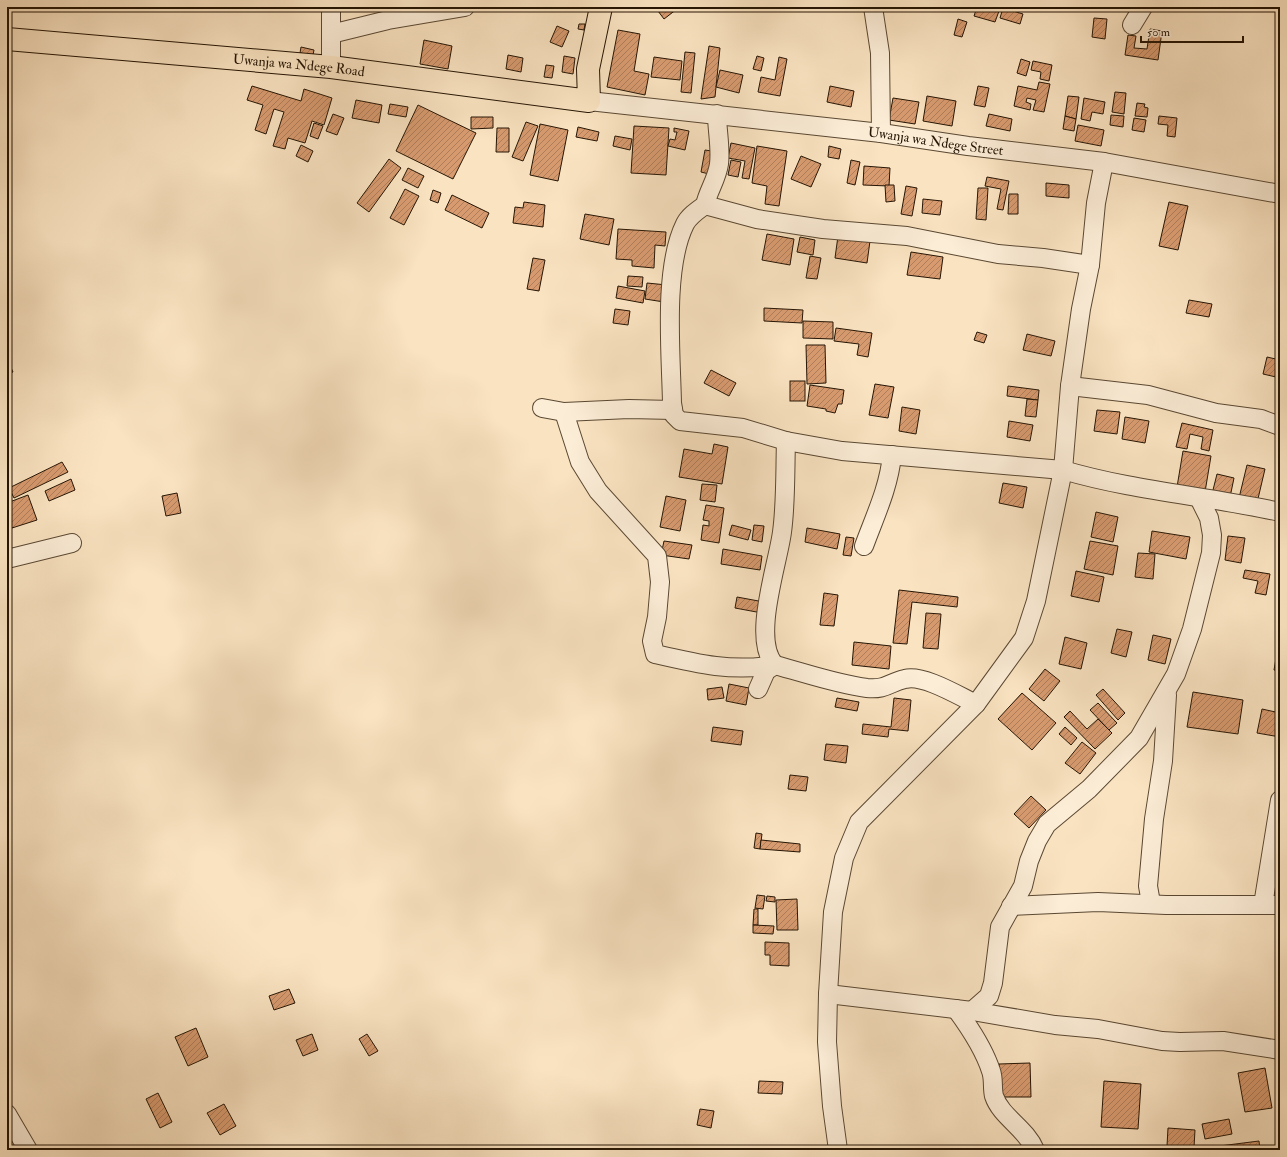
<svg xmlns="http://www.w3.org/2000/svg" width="1287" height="1157" viewBox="0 0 1287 1157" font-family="'IM FELL Double Pica',serif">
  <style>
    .building { fill: url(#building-hatch); stroke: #251504 }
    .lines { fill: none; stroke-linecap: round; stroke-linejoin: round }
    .minor-casing { stroke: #5a4833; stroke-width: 20 }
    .major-casing { stroke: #251504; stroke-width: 24 }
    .minor { stroke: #fcedd7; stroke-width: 18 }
    .major { stroke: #fae3c1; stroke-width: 22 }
    .labels { text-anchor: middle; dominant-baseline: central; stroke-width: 3; stroke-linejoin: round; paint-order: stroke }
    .street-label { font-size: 14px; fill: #251504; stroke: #fcedd7 }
  </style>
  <defs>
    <pattern id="building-hatch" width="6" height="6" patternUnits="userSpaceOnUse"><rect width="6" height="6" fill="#d89b70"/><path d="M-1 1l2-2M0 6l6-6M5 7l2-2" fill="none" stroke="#af7d5a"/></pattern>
  </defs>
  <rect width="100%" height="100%" fill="#fae3c1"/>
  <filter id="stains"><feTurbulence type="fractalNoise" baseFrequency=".005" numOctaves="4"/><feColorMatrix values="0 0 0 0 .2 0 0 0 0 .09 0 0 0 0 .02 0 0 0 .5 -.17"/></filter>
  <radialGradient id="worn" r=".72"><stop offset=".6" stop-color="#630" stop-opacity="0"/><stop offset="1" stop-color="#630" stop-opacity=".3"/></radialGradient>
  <!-- building -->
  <g class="building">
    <path d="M 655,7 L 676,7 L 677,9 L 664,19 Z"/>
    <path d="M 977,7 L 987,7 L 999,11 L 995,22 L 974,16 Z"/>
    <path d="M 1003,8 L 1023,14 L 1020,24 L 1000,18 Z"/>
    <path d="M 1094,18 L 1107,19 L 1105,39 L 1092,37 Z"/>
    <path d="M 958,19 L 967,22 L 962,37 L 954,35 Z"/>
    <path d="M 579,24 L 585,24 L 584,30 L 578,29 Z"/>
    <path d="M 557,26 L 569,31 L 562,47 L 550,42 Z"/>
    <path d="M 1150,29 L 1162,31 L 1158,60 L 1125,55 L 1128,35 L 1136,36 L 1134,48 L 1147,49 Z"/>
    <path d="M 618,30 L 640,34 L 634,71 L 649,74 L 645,95 L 607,87 Z"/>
    <path d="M 424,40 L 452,46 L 448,69 L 420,64 Z"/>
    <path d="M 709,46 L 720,48 L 715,97 L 701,99 Z"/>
    <path d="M 301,47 L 314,50 L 313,55 L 300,53 Z"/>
    <path d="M 685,52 L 695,53 L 691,93 L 681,92 Z"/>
    <path d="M 508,55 L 523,58 L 521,72 L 506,69 Z"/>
    <path d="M 564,56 L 575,58 L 573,74 L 562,72 Z"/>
    <path d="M 757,56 L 764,58 L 761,71 L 753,69 Z"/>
    <path d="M 654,57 L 682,61 L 680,80 L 651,77 Z"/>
    <path d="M 779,57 L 787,59 L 780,96 L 758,92 L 761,77 L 775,80 Z"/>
    <path d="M 1021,59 L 1030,62 L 1026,76 L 1017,73 Z"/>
    <path d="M 1033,61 L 1052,65 L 1049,81 L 1040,79 L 1041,72 L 1031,70 Z"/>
    <path d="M 546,65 L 554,66 L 552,78 L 544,77 Z"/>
    <path d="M 720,70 L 743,75 L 739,93 L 716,87 Z"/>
    <path d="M 1039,82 L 1050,84 L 1044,112 L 1033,110 L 1036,100 L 1027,98 L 1026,102 L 1031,104 L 1030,110 L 1014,106 L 1018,86 L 1037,90 Z"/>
    <path d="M 252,86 L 301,101 L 304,89 L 332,98 L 324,125 L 312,121 L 305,143 L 288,138 L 285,149 L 273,146 L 284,112 L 274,109 L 266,134 L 255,130 L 263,105 L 247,100 Z"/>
    <path d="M 830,86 L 854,91 L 851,107 L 827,102 Z"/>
    <path d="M 978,86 L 989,88 L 985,107 L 974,105 Z"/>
    <path d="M 1115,92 L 1126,93 L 1124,114 L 1112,112 Z"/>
    <path d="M 927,96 L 956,101 L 952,126 L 923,121 Z"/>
    <path d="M 1068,96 L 1079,97 L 1076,119 L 1065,116 Z"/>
    <path d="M 893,98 L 919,102 L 915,124 L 889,120 Z"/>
    <path d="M 1084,98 L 1105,102 L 1103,114 L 1092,112 L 1090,121 L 1081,119 Z"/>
    <path d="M 356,100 L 382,105 L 379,123 L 352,118 Z"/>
    <path d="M 1137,103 L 1145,104 L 1144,107 L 1148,108 L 1147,117 L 1135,116 Z"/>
    <path d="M 390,104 L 408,107 L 406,117 L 388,114 Z"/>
    <path d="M 418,105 L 476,133 L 453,179 L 396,151 Z"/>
    <path d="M 333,114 L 344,118 L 337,135 L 326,131 Z"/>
    <path d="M 989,114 L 1012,119 L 1010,131 L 986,126 Z"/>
    <path d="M 1111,115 L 1124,116 L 1123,127 L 1110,125 Z"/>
    <path d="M 1065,116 L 1076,119 L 1074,131 L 1063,129 Z"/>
    <path d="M 1159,116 L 1177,118 L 1175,137 L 1167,136 L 1168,125 L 1158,124 Z"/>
    <path d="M 471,117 L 493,117 L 493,128 L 471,129 Z"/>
    <path d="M 1134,118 L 1146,120 L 1144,132 L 1132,130 Z"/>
    <path d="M 526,122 L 538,126 L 523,161 L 512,157 Z"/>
    <path d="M 314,123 L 323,126 L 318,139 L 310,136 Z"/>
    <path d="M 540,124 L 568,130 L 558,181 L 530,175 Z"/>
    <path d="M 1078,125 L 1104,130 L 1101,146 L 1075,141 Z"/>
    <path d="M 634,126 L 669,128 L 666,175 L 631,173 Z"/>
    <path d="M 578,127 L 599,132 L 597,141 L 576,137 Z"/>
    <path d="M 497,128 L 509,128 L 509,152 L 496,152 Z"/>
    <path d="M 674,128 L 689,131 L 685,150 L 668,146 L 670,139 L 675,140 L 677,132 L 674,132 Z"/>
    <path d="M 615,136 L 632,139 L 630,150 L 613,146 Z"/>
    <path d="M 731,143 L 755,148 L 749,179 L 742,178 L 745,161 L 728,158 Z"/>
    <path d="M 301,145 L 313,151 L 308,162 L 296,156 Z"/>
    <path d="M 757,146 L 787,151 L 779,206 L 765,204 L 767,186 L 752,183 Z"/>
    <path d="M 829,146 L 841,149 L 839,159 L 828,157 Z"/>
    <path d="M 705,150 L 718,152 L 713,175 L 701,172 Z"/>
    <path d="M 801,156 L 821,164 L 811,187 L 791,179 Z"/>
    <path d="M 389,159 L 401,168 L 369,212 L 357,203 Z"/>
    <path d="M 731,160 L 741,162 L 738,177 L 728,175 Z"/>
    <path d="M 851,160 L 860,162 L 855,185 L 847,183 Z"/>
    <path d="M 864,166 L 890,168 L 889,186 L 863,185 Z"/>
    <path d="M 408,168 L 424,176 L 418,188 L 402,180 Z"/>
    <path d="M 987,177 L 1009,181 L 1003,210 L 997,209 L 1001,189 L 985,186 Z"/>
    <path d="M 1046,183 L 1069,185 L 1069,198 L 1046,196 Z"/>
    <path d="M 885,185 L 894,185 L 895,201 L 886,202 Z"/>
    <path d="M 906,186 L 917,188 L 912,216 L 901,214 Z"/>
    <path d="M 978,188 L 988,188 L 986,220 L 976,219 Z"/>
    <path d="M 405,189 L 419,196 L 404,225 L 390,218 Z"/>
    <path d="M 433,190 L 441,193 L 438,203 L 430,200 Z"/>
    <path d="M 1009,194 L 1018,194 L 1018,214 L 1008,214 Z"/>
    <path d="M 452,195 L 489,213 L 482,228 L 445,210 Z"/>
    <path d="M 923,199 L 942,201 L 940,215 L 922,213 Z"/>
    <path d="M 524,202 L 545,205 L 543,227 L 513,223 L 515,207 L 523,208 Z"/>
    <path d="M 1169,202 L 1188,206 L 1178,250 L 1159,246 Z"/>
    <path d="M 585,214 L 614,219 L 609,245 L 580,239 Z"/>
    <path d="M 618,229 L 666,232 L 665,246 L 655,245 L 654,268 L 632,266 L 632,260 L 616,259 Z"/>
    <path d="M 767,234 L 794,239 L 790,265 L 762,260 Z"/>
    <path d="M 838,236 L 870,241 L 867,263 L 835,258 Z"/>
    <path d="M 800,237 L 815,240 L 813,255 L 797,252 Z"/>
    <path d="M 911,252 L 943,257 L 940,279 L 907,275 Z"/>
    <path d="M 810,256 L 821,258 L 817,279 L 806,278 Z"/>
    <path d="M 533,258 L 545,260 L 539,291 L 527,289 Z"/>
    <path d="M 628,276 L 643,277 L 642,287 L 627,286 Z"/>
    <path d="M 647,283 L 667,285 L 664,302 L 645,299 Z"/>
    <path d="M 618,286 L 645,291 L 643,303 L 616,298 Z"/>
    <path d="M 1189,300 L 1212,304 L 1209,317 L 1186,313 Z"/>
    <path d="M 764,308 L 803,310 L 802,323 L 764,321 Z"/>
    <path d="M 615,309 L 630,311 L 628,325 L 613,323 Z"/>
    <path d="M 803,321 L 833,322 L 833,339 L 803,338 Z"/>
    <path d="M 836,328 L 872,333 L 868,357 L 857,355 L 859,344 L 834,341 Z"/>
    <path d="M 977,332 L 987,335 L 984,343 L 974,340 Z"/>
    <path d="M 1027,334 L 1055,341 L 1051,356 L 1023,350 Z"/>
    <path d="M 806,345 L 825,345 L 826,383 L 807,384 Z"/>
    <path d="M 1267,357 L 1280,360 L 1276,377 L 1263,374 Z"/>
    <path d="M 7,359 L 13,372 L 7,374 Z"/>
    <path d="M 711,370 L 736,383 L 729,396 L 704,383 Z"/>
    <rect x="790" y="381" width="15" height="20"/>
    <path d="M 875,384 L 894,387 L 888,418 L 869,415 Z"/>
    <path d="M 810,385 L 844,390 L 842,404 L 838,404 L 835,413 L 826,411 L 826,409 L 807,406 Z"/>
    <path d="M 1008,386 L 1039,390 L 1038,400 L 1007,396 Z"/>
    <path d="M 1027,399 L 1038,400 L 1036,417 L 1025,416 Z"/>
    <path d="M 902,407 L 920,410 L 916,434 L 899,431 Z"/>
    <path d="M 1097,410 L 1120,412 L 1117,434 L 1094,431 Z"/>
    <path d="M 1125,417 L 1149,421 L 1145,443 L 1122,439 Z"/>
    <path d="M 1009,421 L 1033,425 L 1030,441 L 1007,437 Z"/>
    <path d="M 1182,423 L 1213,430 L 1209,451 L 1201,449 L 1203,437 L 1190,434 L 1187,449 L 1176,447 Z"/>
    <path d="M 714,444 L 728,447 L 722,484 L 679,477 L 684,449 L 712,454 Z"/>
    <path d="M 1183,451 L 1211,456 L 1205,492 L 1177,487 Z"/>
    <path d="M 62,462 L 68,472 L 14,498 L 9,488 Z"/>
    <path d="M 1247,465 L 1265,469 L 1257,503 L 1239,498 Z"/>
    <path d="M 1217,474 L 1234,478 L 1229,502 L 1211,498 Z"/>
    <path d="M 71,479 L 75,490 L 49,501 L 45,491 Z"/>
    <path d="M 1003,483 L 1027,487 L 1023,508 L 999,503 Z"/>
    <path d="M 702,484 L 717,485 L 715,502 L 700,500 Z"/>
    <path d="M 177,493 L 181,513 L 166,516 L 162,496 Z"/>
    <path d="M 28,495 L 37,520 L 12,528 L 7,515 L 7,503 Z"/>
    <path d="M 666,496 L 686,500 L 680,531 L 660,527 Z"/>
    <path d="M 706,505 L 724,508 L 719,543 L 701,540 L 703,525 L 709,526 L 709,521 L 703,520 Z"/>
    <path d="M 1096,512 L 1118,517 L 1113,542 L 1091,537 Z"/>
    <path d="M 732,525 L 751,530 L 748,540 L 729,535 Z"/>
    <path d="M 754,525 L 764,526 L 762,542 L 752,540 Z"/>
    <path d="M 807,528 L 840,534 L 837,549 L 805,542 Z"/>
    <path d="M 1152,531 L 1190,537 L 1186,559 L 1149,552 Z"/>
    <path d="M 1228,536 L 1245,538 L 1241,563 L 1225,560 Z"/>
    <path d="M 846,537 L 854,538 L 851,556 L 843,555 Z"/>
    <path d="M 664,541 L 692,545 L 689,559 L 661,555 Z"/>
    <path d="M 1090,541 L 1118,546 L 1113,575 L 1084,569 Z"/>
    <path d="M 723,549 L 762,556 L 760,570 L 721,564 Z"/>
    <path d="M 1138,553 L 1155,554 L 1153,579 L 1135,577 Z"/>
    <path d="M 1245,570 L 1270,574 L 1266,595 L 1255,593 L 1258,581 L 1243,578 Z"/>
    <path d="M 1076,571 L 1104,577 L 1099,602 L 1071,596 Z"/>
    <path d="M 899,590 L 958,597 L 957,607 L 912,602 L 907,644 L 893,643 Z"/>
    <path d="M 824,593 L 838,595 L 834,626 L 820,625 Z"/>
    <path d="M 737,597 L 764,602 L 762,613 L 735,608 Z"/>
    <path d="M 926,613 L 941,614 L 938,649 L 923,648 Z"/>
    <path d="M 1117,629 L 1132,632 L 1126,657 L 1111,653 Z"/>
    <path d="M 1153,635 L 1171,639 L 1165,664 L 1148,660 Z"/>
    <path d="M 1065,637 L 1087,643 L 1081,669 L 1059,664 Z"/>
    <path d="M 854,642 L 891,646 L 889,669 L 852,665 Z"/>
    <path d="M 1278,647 L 1280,648 L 1280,671 L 1274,670 Z"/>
    <path d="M 1045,669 L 1060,681 L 1044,701 L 1029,689 Z"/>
    <path d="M 729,684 L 749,688 L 746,705 L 726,701 Z"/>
    <path d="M 722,687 L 724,698 L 708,700 L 707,689 Z"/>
    <path d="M 1103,689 L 1125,713 L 1118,720 L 1096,695 Z"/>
    <path d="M 1193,692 L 1243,700 L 1238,734 L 1187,727 Z"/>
    <path d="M 1022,693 L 1056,723 L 1032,750 L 998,719 Z"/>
    <path d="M 837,698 L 859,702 L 857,711 L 835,707 Z"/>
    <path d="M 894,698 L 911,700 L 908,731 L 889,729 L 888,737 L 862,734 L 863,724 L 891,727 Z"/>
    <path d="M 1098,703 L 1117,723 L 1109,730 L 1090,710 Z"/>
    <path d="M 1262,709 L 1280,713 L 1280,737 L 1257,733 Z"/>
    <path d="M 1070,711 L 1087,729 L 1098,719 L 1112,733 L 1095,749 L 1064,717 Z"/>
    <path d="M 713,727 L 743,731 L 741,745 L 711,741 Z"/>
    <path d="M 1065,727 L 1077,738 L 1071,745 L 1059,734 Z"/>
    <path d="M 1082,742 L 1096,753 L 1080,774 L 1065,763 Z"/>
    <path d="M 826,744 L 848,746 L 846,763 L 824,760 Z"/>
    <path d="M 790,775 L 808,777 L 806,791 L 788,789 Z"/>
    <path d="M 1031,796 L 1046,810 L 1029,828 L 1014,814 Z"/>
    <path d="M 756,833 L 762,834 L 760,849 L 754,848 Z"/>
    <path d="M 761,840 L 800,844 L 800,852 L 760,849 Z"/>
    <path d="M 757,895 L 765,896 L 763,909 L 755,908 Z"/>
    <path d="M 767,896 L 775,897 L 775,902 L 766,901 Z"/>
    <path d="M 797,899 L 798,930 L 777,930 L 776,900 Z"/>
    <path d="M 754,909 L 758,909 L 758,925 L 753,925 Z"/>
    <path d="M 753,925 L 774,926 L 773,934 L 753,933 Z"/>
    <path d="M 765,942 L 789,943 L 789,966 L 770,965 L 770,955 L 765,955 Z"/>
    <path d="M 289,989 L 295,1003 L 274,1010 L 269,996 Z"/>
    <path d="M 196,1028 L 208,1057 L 188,1066 L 175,1037 Z"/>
    <path d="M 312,1034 L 318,1050 L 303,1056 L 296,1040 Z"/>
    <path d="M 367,1034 L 378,1051 L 369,1056 L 359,1039 Z"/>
    <path d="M 1030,1063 L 1031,1097 L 1000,1097 L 999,1064 Z"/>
    <path d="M 1265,1068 L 1272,1108 L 1245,1112 L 1238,1073 Z"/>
    <path d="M 759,1081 L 783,1082 L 782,1094 L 758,1093 Z"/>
    <path d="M 1104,1081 L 1141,1084 L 1138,1129 L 1101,1127 Z"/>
    <path d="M 158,1093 L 172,1122 L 160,1128 L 146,1099 Z"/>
    <path d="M 224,1104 L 236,1126 L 220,1135 L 207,1113 Z"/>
    <path d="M 700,1109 L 714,1111 L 711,1128 L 697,1125 Z"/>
    <path d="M 1229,1119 L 1232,1134 L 1205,1139 L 1202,1124 Z"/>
    <path d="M 1168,1128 L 1195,1130 L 1194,1147 L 1167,1146 Z"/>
    <path d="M 1259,1141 L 1260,1150 L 1204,1150 L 1204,1148 Z"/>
    <path d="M 1133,1146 L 1135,1150 L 1123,1150 Z"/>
  </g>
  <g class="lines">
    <!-- minor casing -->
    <g class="minor-casing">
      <g id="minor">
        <path d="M 873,7 L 880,53 L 881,133"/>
        <path d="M 1132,25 L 1143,7"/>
        <path d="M 331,34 L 388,20 L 465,7"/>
        <path d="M 331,67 L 331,7"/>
        <path id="s1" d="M 589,101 L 881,133 L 968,146 L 1104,162 L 1280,194"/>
        <path d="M 717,114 C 717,130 721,148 719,164 C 717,179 708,191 705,205 C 698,210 689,216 685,224 C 663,268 671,353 672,403 L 674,415 L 680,421 L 743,428 L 786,441 L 842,451 L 1063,470 C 1134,491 1208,496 1280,512"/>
        <path d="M 705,205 L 757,219 L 823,229 L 907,236 L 998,254 L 1043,258 L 1090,265"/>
        <path d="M 1070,386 L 1148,395 L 1216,413 L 1261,419 L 1280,426"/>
        <path d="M 542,408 L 564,412 L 629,409 L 673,410"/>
        <path d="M 564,412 L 580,462 L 598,491 L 657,556 L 660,582 L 657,617 L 652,641 L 655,654 C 698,664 731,672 775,665"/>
        <path d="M 786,441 C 785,471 786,503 782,532 C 778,564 751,640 775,665 C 805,673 836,684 867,688 C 886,690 890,682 905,679 C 923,674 959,696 976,704"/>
        <path d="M 864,546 C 875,516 889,487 892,455"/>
        <path d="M 7,559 L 72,543"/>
        <path d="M 758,689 L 766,671 L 775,665"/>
        <path d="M 1151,903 L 1148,886 L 1154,819 L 1163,761 L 1167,695"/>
        <path d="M 1263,905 L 1280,800"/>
        <path d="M 1011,906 L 1098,902 L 1166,905 L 1280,905"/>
        <path d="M 828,994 L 972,1011 L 1055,1025 L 1098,1029 L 1162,1041 L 1180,1042 L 1223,1041 L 1280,1050"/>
        <path d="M 956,1009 C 970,1028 984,1049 991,1071 C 994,1079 992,1088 994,1096 C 1001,1117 1026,1128 1035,1150"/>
        <path d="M 972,1011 L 989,996 L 993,983 L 1000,927 L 1023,886 L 1029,861 L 1037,841 L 1047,824 L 1089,789 L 1139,738 L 1176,674 L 1192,629 L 1211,553 L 1212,535 L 1209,518 L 1199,498"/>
        <path d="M 7,1114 L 28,1150"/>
        <path d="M 838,1150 L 832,1106 L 827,1042 L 828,994 L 833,912 L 844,858 L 859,822 L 976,704 L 1024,638 L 1036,601 L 1063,470 L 1070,386 L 1081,309 L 1090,265 L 1096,203 L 1104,162"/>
      </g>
    </g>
    <!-- major casing -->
    <g class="major-casing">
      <g id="major">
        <path id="s2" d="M 7,39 L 331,67 L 589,101 L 588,69 L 601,7"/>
      </g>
    </g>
    <!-- minor -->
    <use href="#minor" class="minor"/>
    <!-- major -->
    <use href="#major" class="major"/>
  </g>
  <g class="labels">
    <!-- street labels -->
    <g class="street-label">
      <text stroke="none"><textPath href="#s2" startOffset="293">Uwanja wa Ndege Road</textPath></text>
      <text stroke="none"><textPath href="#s1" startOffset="349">Uwanja wa Ndege Street</textPath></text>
    </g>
  </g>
  <!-- margin -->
  <rect width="1287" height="1157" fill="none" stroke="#fae3c1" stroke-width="24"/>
  <rect x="8" y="8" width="1271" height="1141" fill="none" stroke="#251504" stroke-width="2"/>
  <rect x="12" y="12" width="1263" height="1133" fill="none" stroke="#251504"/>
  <!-- scale -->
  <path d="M1141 36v6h102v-6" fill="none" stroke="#251504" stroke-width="2"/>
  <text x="1147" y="36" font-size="12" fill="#251504" stroke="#fcedd7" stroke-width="3" paint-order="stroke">50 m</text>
  <rect width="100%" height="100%" filter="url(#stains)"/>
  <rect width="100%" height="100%" fill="url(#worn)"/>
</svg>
